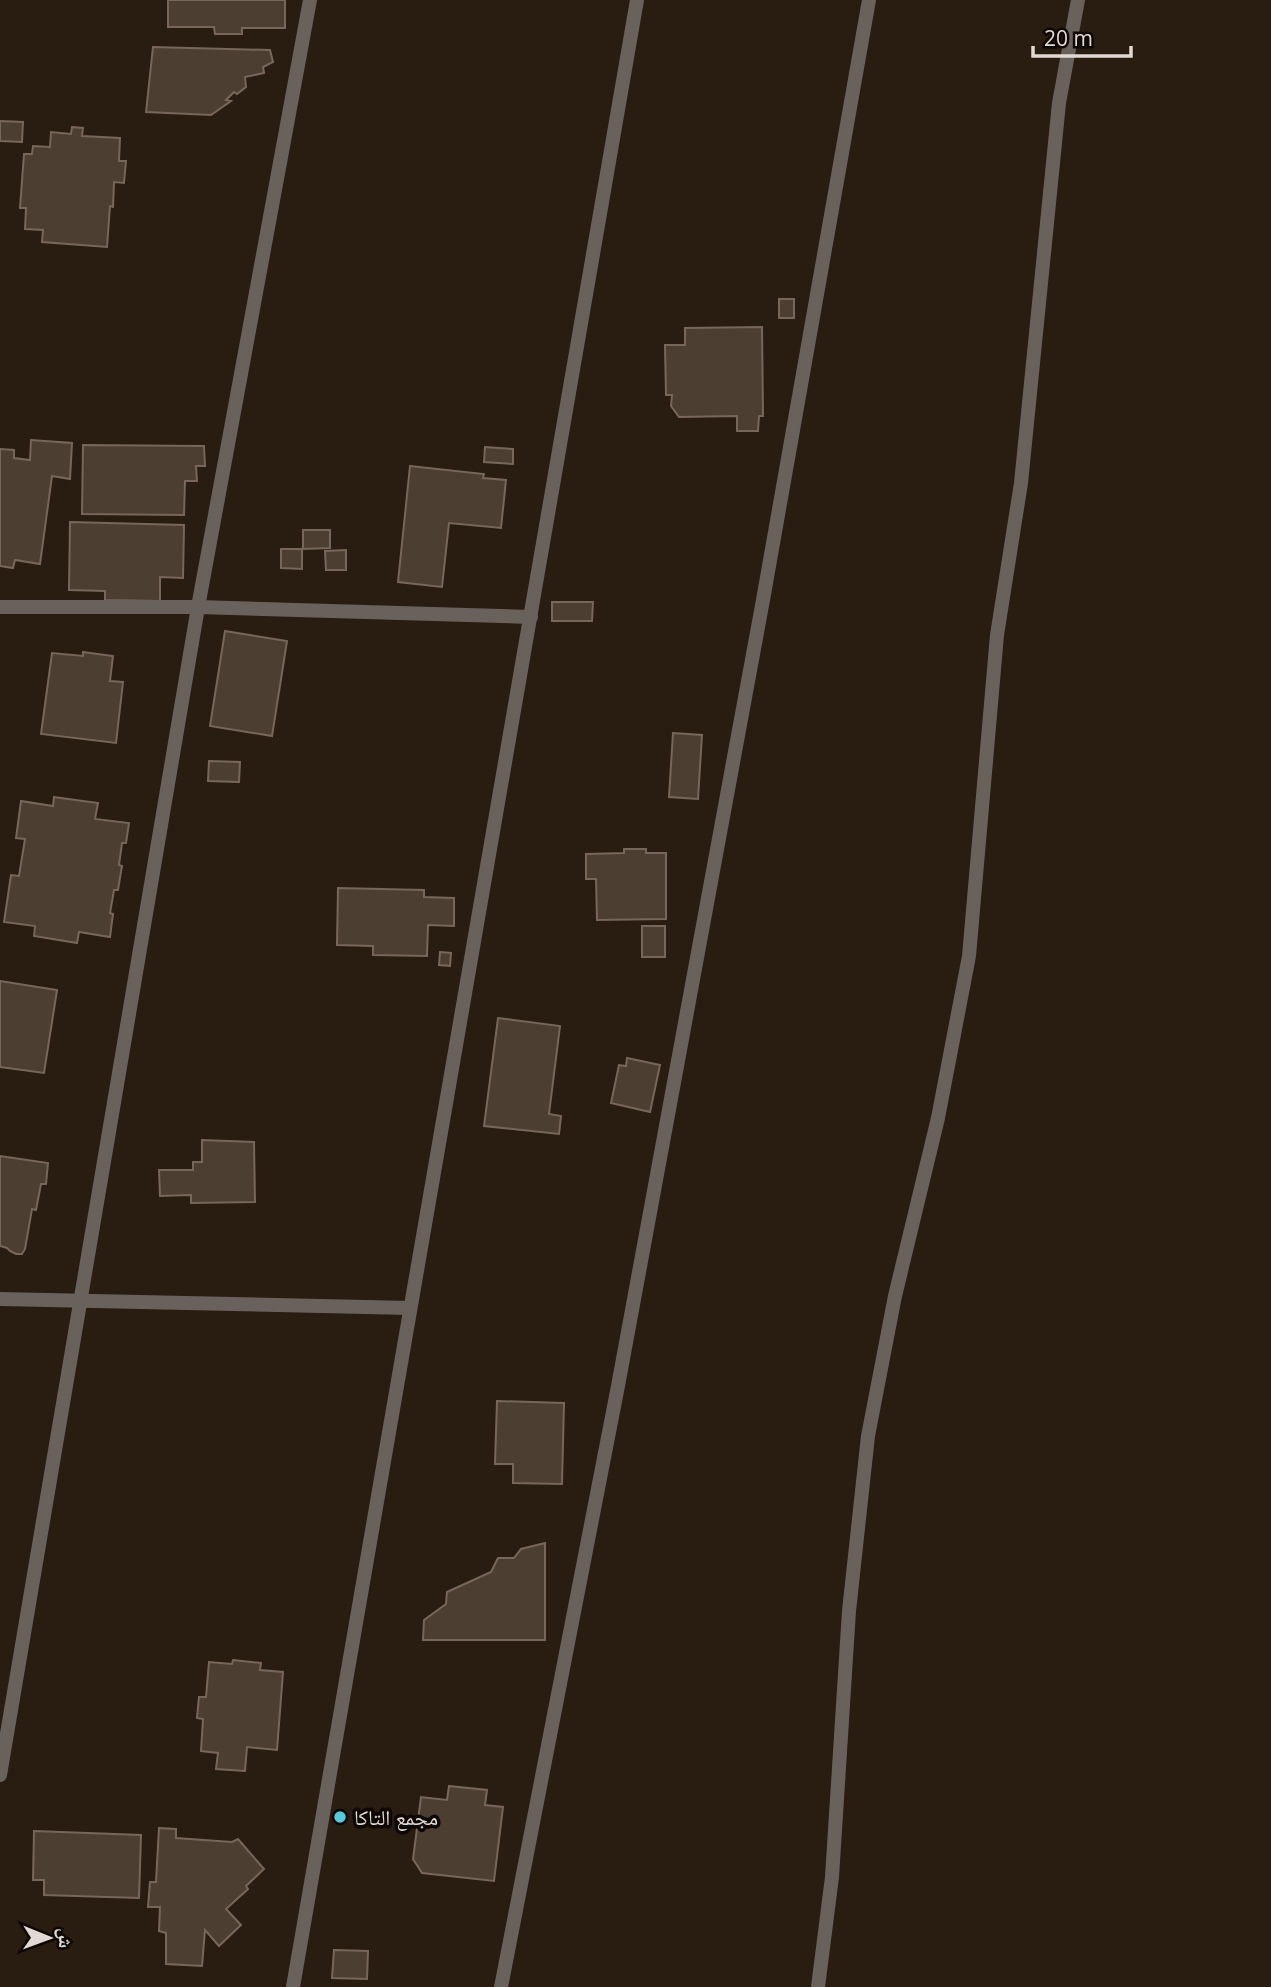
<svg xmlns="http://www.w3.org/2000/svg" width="1271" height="1987" viewBox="0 0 1271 1987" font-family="'Open Sans','Noto Naskh Arabic',sans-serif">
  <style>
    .building { fill: #4d3e32; stroke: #77675a; stroke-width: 2 }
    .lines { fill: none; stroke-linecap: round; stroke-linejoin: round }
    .minor { stroke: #69625c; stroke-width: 14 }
    .poi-dot { fill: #54cadd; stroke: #0e0804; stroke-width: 2.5 }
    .labels { text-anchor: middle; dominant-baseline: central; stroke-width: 7; stroke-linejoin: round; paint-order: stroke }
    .poi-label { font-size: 21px; fill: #e2d9d2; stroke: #0e0804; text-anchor: start }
  </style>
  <rect width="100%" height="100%" fill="#291c11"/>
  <!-- building -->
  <g class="building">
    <path d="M 168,0 L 285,0 L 285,28 L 242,28 L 242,34 L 215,34 L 214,27 L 168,27 Z"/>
    <path d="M 153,47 L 270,50 L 273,62 L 263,67 L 264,73 L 245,77 L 246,87 L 237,94 L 234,92 L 226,100 L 231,101 L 211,115 L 146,112 Z"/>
    <path d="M 0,121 L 23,122 L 22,142 L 0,141 Z"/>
    <path d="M 72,127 L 83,128 L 82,136 L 120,138 L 119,161 L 126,161 L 124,183 L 114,182 L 113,207 L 110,206 L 107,247 L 42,242 L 43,230 L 25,229 L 26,208 L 20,208 L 24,154 L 32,154 L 33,146 L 50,147 L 51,132 L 71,134 Z"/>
    <rect x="779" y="299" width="15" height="19"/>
    <path d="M 762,327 L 763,416 L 759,416 L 758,431 L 737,431 L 737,416 L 679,417 L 671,406 L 672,395 L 666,395 L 665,345 L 685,345 L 685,328 Z"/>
    <path d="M 31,440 L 72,443 L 70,479 L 52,476 L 40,564 L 15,560 L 13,568 L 0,566 L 0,449 L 14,450 L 14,458 L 30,460 Z"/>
    <path d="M 83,445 L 204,446 L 205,466 L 196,466 L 197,481 L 185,481 L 184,515 L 82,514 Z"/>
    <path d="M 485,447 L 513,449 L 513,464 L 484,462 Z"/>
    <path d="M 410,466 L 484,474 L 483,478 L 506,480 L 501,528 L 449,523 L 442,587 L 398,582 Z"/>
    <path d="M 70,522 L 184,525 L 183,578 L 160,577 L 160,601 L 105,600 L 105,591 L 69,590 Z"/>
    <path d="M 303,530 L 330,530 L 330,548 L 303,549 Z"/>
    <path d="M 281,549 L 302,549 L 302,569 L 281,568 Z"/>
    <path d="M 346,550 L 346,570 L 326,570 L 325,551 Z"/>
    <path d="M 552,602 L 593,602 L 592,621 L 552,621 Z"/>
    <path d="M 225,631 L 287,641 L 272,736 L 210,726 Z"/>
    <path d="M 83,652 L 113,656 L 110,681 L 123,682 L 116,743 L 41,734 L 52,653 L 83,656 Z"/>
    <path d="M 673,733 L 702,735 L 698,799 L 669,797 Z"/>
    <path d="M 209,761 L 240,762 L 239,782 L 208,781 Z"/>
    <path d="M 54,797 L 98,803 L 95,819 L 129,823 L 126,843 L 122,843 L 119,865 L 122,866 L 118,890 L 114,890 L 110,913 L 113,914 L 110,937 L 79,932 L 77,943 L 34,936 L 35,926 L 4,922 L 11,875 L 19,876 L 25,839 L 16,838 L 21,801 L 53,806 Z"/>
    <path d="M 624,849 L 646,849 L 646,853 L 666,853 L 666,919 L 597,920 L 596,879 L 586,879 L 586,854 L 624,853 Z"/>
    <path d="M 338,888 L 424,890 L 424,897 L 454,898 L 454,926 L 428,925 L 427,956 L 373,955 L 373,946 L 337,945 Z"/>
    <rect x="642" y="926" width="23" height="31"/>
    <path d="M 440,952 L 451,953 L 450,966 L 439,965 Z"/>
    <path d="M 0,981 L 57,990 L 44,1073 L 0,1067 Z"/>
    <path d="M 498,1018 L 560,1026 L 549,1114 L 561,1116 L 559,1134 L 484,1126 Z"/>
    <path d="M 627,1058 L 660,1065 L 650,1112 L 611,1103 L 619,1065 L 626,1066 Z"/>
    <path d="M 202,1140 L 254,1142 L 255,1202 L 191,1203 L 191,1195 L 160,1196 L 159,1170 L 193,1170 L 193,1162 L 202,1162 Z"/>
    <path d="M 0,1156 L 48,1163 L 46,1184 L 41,1184 L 36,1210 L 32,1209 L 25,1249 L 22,1254 L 16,1254 L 10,1251 L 7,1248 L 0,1246 Z"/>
    <path d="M 497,1401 L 564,1403 L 562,1484 L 513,1483 L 513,1464 L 495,1464 Z"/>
    <path d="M 545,1543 L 545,1640 L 423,1640 L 424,1620 L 446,1604 L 447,1592 L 491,1572 L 498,1558 L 514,1558 L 521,1549 Z"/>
    <path d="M 233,1660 L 261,1663 L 260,1670 L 283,1672 L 277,1750 L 247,1747 L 245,1771 L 216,1769 L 218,1753 L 201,1751 L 203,1719 L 197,1718 L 199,1697 L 206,1697 L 209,1662 L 232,1664 Z"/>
    <path d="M 449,1786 L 487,1790 L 485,1805 L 503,1807 L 494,1881 L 422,1873 L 413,1859 L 421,1797 L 447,1800 Z"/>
    <path d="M 159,1828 L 176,1829 L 176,1838 L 232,1842 L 238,1839 L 264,1869 L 246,1886 L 248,1889 L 226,1909 L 241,1925 L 219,1946 L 205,1930 L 202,1966 L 166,1964 L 166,1933 L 159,1931 L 160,1907 L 148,1907 L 150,1882 L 156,1882 Z"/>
    <path d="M 34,1831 L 141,1835 L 139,1898 L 44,1895 L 44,1880 L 33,1880 Z"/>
    <path d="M 334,1950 L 368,1951 L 367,1979 L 332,1978 Z"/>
  </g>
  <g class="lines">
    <!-- minor -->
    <g class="minor">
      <path d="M 0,607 L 198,607 L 531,617"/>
      <path d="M 0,1299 L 410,1308"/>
      <path d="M 0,1775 L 198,607 L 310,0"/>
      <path d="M 293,1987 L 637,0"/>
      <path d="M 501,1987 L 618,1386 L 763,600 L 869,0"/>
      <path d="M 818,1987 L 832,1877 L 849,1611 L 868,1436 L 895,1296 L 938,1118 L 969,956 L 997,635 L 1021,483 L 1059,103 L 1078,0"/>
    </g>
  </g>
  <!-- markers -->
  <circle class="poi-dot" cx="340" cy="1817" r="7"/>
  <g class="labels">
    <!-- poi labels -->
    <g class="poi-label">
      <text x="354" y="1817">مجمع التاكا</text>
    </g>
  </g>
  <!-- north arrow -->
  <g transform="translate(49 1938) rotate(91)" stroke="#0e0804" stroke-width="5" paint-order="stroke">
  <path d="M0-5L12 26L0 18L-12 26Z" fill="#e2d9d2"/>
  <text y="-10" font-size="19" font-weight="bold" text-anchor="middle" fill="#e2d9d2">ش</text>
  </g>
  <!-- scale -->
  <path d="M1033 46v10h98v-10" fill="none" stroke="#e2d9d2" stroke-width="3.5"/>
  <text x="1044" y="46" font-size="21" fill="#e2d9d2" stroke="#0e0804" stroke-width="5" paint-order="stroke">20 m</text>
</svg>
